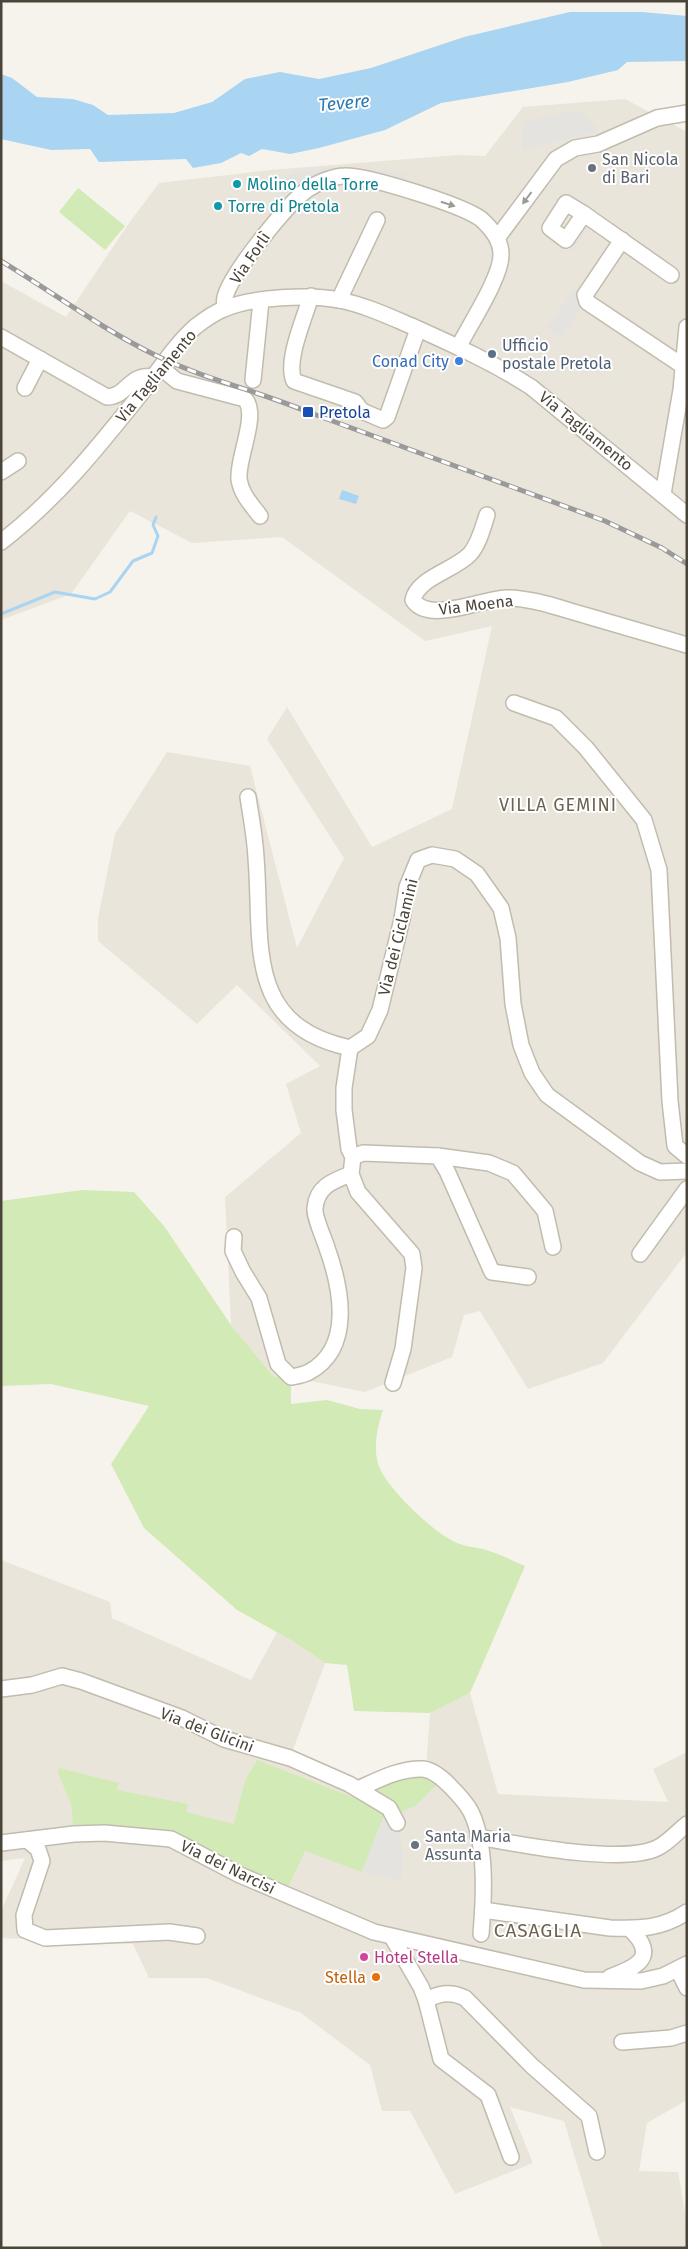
<svg xmlns="http://www.w3.org/2000/svg" width="688" height="2249" viewBox="0 0 688 2249" font-family="'Fira Sans',sans-serif">
  <style>
    .residential { fill: #eae5da }
    .green { fill: #d2eab5 }
    .parking { fill: #e5e3e0 }
    .water { fill: #a9d4f2 }
    .lines { fill: none; stroke-linecap: round; stroke-linejoin: round }
    .stream { stroke: #a9d4f2; stroke-width: 3 }
    .minor-casing { stroke: #c2bbae; stroke-width: 18 }
    .minor { stroke: #fff; stroke-width: 15 }
    .rail-casing { stroke: #9a9a9a; stroke-width: 5 }
    .rail { stroke: #fff; stroke-width: 3; stroke-dasharray: 9; stroke-linecap: butt }
    .oneway { fill: #9c9892 }
    .worship-dot { fill: #6b7280; stroke: #fff; stroke-width: 2 }
    .culture-dot { fill: #0f9aa8; stroke: #fff; stroke-width: 2 }
    .service-dot { fill: #5c6f8a; stroke: #fff; stroke-width: 2 }
    .shop-dot { fill: #3f7fe0; stroke: #fff; stroke-width: 2 }
    .transit-dot { fill: #1a4fb4; stroke: #fff; stroke-width: 2 }
    .hotel-dot { fill: #d1479c; stroke: #fff; stroke-width: 2 }
    .food-dot { fill: #e8710a; stroke: #fff; stroke-width: 2 }
    .labels { text-anchor: middle; dominant-baseline: central; stroke-width: 4; stroke-linejoin: round; paint-order: stroke }
    .worship-label { font-size: 16px; fill: #5b616d; stroke: #fff; text-anchor: start }
    .culture-label { font-size: 16px; fill: #0d838f; stroke: #fff; text-anchor: start }
    .street-label { font-size: 16px; fill: #4b4439; stroke: #fff }
    .service-label { font-size: 16px; fill: #4e5e75; stroke: #fff; text-anchor: start }
    .shop-label { font-size: 16px; fill: #366cbe; stroke: #fff; text-anchor: end }
    .transit-label { font-size: 16px; fill: #164399; stroke: #fff; text-anchor: start }
    .hotel-label { font-size: 16px; fill: #b23c85; stroke: #fff; text-anchor: start }
    .food-label { font-size: 16px; fill: #c56008; stroke: #fff; text-anchor: end }
    .water-label { font-size: 18px; font-style: italic; fill: #2e7ab2; stroke: #fff }
    .neighbourhood-label { font-size: 18px; letter-spacing: 1px; fill: #6e6250; stroke: #fff }
    .quarter-label { font-size: 19px; letter-spacing: 1px; fill: #6e6250; stroke: #fff }
  </style>
  <rect width="100%" height="100%" fill="#f6f3ec"/>
  <!-- residential -->
  <g class="residential">
    <path d="M 625,99 L 687,132 L 687,1252 L 603,1363 L 528,1389 L 480,1311 L 464,1315 L 452,1357 L 365,1392 L 291,1377 L 274,1377 L 231,1325 L 225,1197 L 301,1133 L 286,1084 L 320,1066 L 237,985 L 197,1024 L 98,941 L 98,918 L 115,834 L 167,752 L 250,766 L 297,948 L 344,858 L 267,739 L 287,707 L 372,847 L 452,809 L 492,626 L 425,641 L 282,537 L 192,543 L 130,511 L 71,594 L 1,620 L 1,281 L 66,317 L 129,223 L 159,183 L 270,170 L 458,155 L 485,156 L 523,107 Z"/>
    <path d="M 1,1560 L 110,1602 L 112,1618 L 251,1680 L 277,1632 L 291,1640 L 325,1663 L 290,1758 L 349,1784 L 426,1769 L 430,1713 L 470,1693 L 498,1794 L 668,1802 L 653,1769 L 687,1752 L 687,2100 L 647,2123 L 639,2171 L 678,2172 L 687,2224 L 687,2248 L 602,2248 L 564,2121 L 510,2107 L 533,2163 L 455,2194 L 410,2111 L 382,2111 L 370,2065 L 301,2013 L 207,1978 L 149,1978 L 133,1944 L 1,1938 L 1,1911 L 25,1858 L 1,1861 Z"/>
  </g>
  <!-- green -->
  <g class="green">
    <path d="M 78,188 L 125,226 L 105,250 L 59,212 Z"/>
    <path d="M 82,1190 L 134,1192 L 164,1226 L 231,1325 L 274,1377 L 291,1377 L 291,1404 L 327,1400 L 360,1409 L 383,1410 C 377,1428 372,1451 380,1469 C 391,1492 434,1533 457,1543 C 466,1547 477,1547 486,1550 C 500,1554 513,1561 525,1566 L 470,1693 L 430,1713 L 354,1711 L 347,1665 L 325,1663 L 291,1640 L 237,1610 L 144,1528 L 111,1464 L 149,1406 L 51,1384 L 1,1386 L 1,1201 Z"/>
    <path d="M 257,1760 L 386,1810 L 362,1872 L 305,1851 L 287,1890 L 171,1839 L 74,1834 L 71,1804 L 58,1773 L 59,1768 L 119,1783 L 117,1790 L 188,1804 L 186,1812 L 234,1824 L 245,1781 Z"/>
    <path d="M 406,1770 L 443,1779 L 415,1806 L 394,1815 L 358,1789 Z"/>
  </g>
  <!-- parking -->
  <g class="parking">
    <path d="M 578,110 L 600,131 L 522,150 L 523,122 Z"/>
    <path d="M 330,167 L 334,178 L 266,224 L 284,178 L 291,174 Z"/>
    <path d="M 367,169 L 407,174 L 402,189 L 368,178 Z"/>
    <path d="M 584,218 L 593,224 L 574,250 L 566,244 Z"/>
    <path d="M 574,289 L 582,295 L 584,303 L 562,338 L 547,328 Z"/>
    <path d="M 386,1810 L 397,1823 L 403,1843 L 400,1844 L 403,1853 L 402,1881 L 362,1872 Z"/>
  </g>
  <!-- water -->
  <g class="water">
    <path d="M 570,12 L 642,12 L 687,16 L 687,61 L 627,62 L 618,70 L 568,82 L 441,103 L 385,130 L 319,148 L 290,154 L 262,149 L 249,156 L 241,153 L 221,163 L 193,168 L 186,159 L 99,162 L 90,149 L 51,150 L 1,139 L 1,74 L 12,78 L 37,97 L 73,99 L 93,105 L 108,115 L 174,113 L 212,102 L 245,79 L 280,72 L 319,79 L 371,68 L 464,37 Z"/>
    <path d="M 342,490 L 359,496 L 356,504 L 339,499 Z"/>
  </g>
  <g class="lines">
    <!-- stream -->
    <path class="stream" d="M 1,614 L 55,592 L 95,599 L 110,592 L 133,561 L 152,553 L 158,536 L 153,525 L 156,517"/>
    <!-- minor casing -->
    <g class="minor-casing">
      <g id="minor">
        <path d="M 566,203 L 584,214 L 566,240 L 550,228 Z"/>
        <path d="M 584,214 L 671,275"/>
        <path d="M 498,237 L 556,159 L 575,148 L 598,144 L 657,118 L 687,113"/>
        <path d="M 622,240 L 585,295 L 587,302 L 683,366"/>
        <path d="M 311,296 C 305,317 285,361 294,381 L 355,402 L 362,411 L 383,420 L 387,417 L 418,329"/>
        <path d="M 339,300 L 377,220"/>
        <path d="M 224,308 C 225,305 224,300 225,297 C 232,272 287,204 308,189 C 317,183 334,176 344,176 C 367,175 462,205 481,219 C 491,228 501,240 501,254 C 502,276 470,324 459,346"/>
        <path d="M 1,337 L 107,397 C 128,396 129,373 153,377"/>
        <path d="M 161,368 L 177,381 L 245,399 C 259,415 237,458 239,479 C 241,494 251,504 260,516"/>
        <path d="M 253,380 L 261,301"/>
        <path d="M 25,388 L 40,359"/>
        <path d="M 1,472 L 18,461"/>
        <path d="M 663,494 L 681,390 L 687,327"/>
        <path d="M 487,515 C 483,527 479,544 470,554 C 455,570 417,578 413,600 C 428,624 482,599 506,598 C 533,598 559,608 584,615 C 618,625 653,635 687,645"/>
        <path d="M 1,542 C 57,499 99,446 143,391 C 159,370 175,345 195,327 C 204,320 213,313 224,309 C 252,297 310,294 339,300 C 365,305 390,317 414,327 C 454,345 494,363 531,387 L 687,515"/>
        <path d="M 514,703 L 556,718 L 586,748 L 644,820 L 659,870 L 670,1101 L 675,1146 L 687,1156"/>
        <path d="M 248,797 C 251,817 255,837 256,858 C 263,942 243,1025 350,1048 L 368,1036 L 380,1010 L 402,919 L 407,887 L 418,860 L 432,855 L 455,859 L 477,874 L 501,908 L 508,938 L 513,1004 L 521,1045 L 532,1073 L 547,1095 L 640,1163 L 660,1172 L 687,1171"/>
        <path d="M 350,1048 L 344,1088 L 344,1110 L 349,1149 L 353,1157 L 351,1174 L 358,1192 L 412,1254 L 414,1268 L 403,1349 L 393,1383"/>
        <path d="M 438,1156 L 489,1163 L 513,1173 L 545,1211 L 553,1247"/>
        <path d="M 353,1157 L 363,1153 L 438,1156 L 447,1171 L 492,1272 L 528,1277"/>
        <path d="M 234,1237 L 233,1251 L 243,1272 L 259,1298 L 278,1364 L 291,1377 C 297,1376 304,1375 309,1372 C 354,1348 341,1287 327,1248 C 324,1238 314,1217 315,1208 C 317,1186 333,1181 351,1174"/>
        <path d="M 640,1254 L 687,1189"/>
        <path d="M 1,1689 L 32,1685 L 62,1676 L 81,1681 L 182,1718 L 224,1739 L 290,1758 L 349,1784 L 389,1808 L 397,1823"/>
        <path d="M 358,1789 C 378,1780 400,1768 423,1769 C 432,1770 443,1779 449,1785 C 457,1793 466,1802 471,1812 C 487,1845 484,1898 481,1934"/>
        <path d="M 478,1837 C 519,1844 621,1865 657,1848 C 668,1843 677,1832 687,1824"/>
        <path d="M 27,1840 L 38,1849 L 42,1861 L 24,1915 L 25,1930 L 45,1938 L 169,1932 L 197,1936"/>
        <path d="M 1,1843 L 74,1834 L 104,1833 L 171,1839 L 240,1875 L 374,1932 L 584,1980 L 641,1981 L 663,1976 L 687,1964"/>
        <path d="M 483,1910 L 610,1928 C 639,1929 662,1929 687,1912"/>
        <path d="M 392,1937 L 421,1987 L 426,2000 C 440,1993 451,1991 465,1998 L 532,2066 L 589,2116 L 597,2152"/>
        <path d="M 678,1970 L 687,1988"/>
        <path d="M 610,1977 C 637,1967 659,1957 630,1929"/>
        <path d="M 426,2000 L 441,2059 L 488,2095 L 511,2157"/>
        <path d="M 622,2042 L 671,2038 L 687,2033"/>
      </g>
    </g>
    <!-- minor -->
    <use href="#minor" class="minor"/>
    <!-- rail casing -->
    <g class="rail-casing">
      <path id="rail" d="M 1,261 C 52,292 102,329 155,355 C 204,379 258,391 308,412 L 605,521 L 662,548 L 687,564"/>
    </g>
    <!-- rail -->
    <use href="#rail" class="rail"/>
  </g>
  <!-- one-way arrows -->
  <defs><path id="oneway-solid" d="M-6-.8H1V-3.2L6.5 0L1 3.2V.8H-6Z" transform="scale(1.25)"/></defs>
  <g class="oneway">
    <use href="#oneway-solid" transform="translate(527 198) rotate(127)"/>
    <use href="#oneway-solid" transform="translate(448 204) rotate(18)"/>
  </g>
  <!-- markers -->
  <g class="worship-dot">
    <circle cx="592" cy="168" r="5"/>
    <circle cx="415" cy="1845" r="5"/>
  </g>
  <g class="culture-dot">
    <circle cx="237" cy="184" r="5"/>
    <circle cx="218" cy="206" r="5"/>
  </g>
  <circle class="service-dot" cx="492" cy="354" r="5"/>
  <circle class="shop-dot" cx="459" cy="361" r="5"/>
  <rect class="transit-dot" x="302" y="406" width="12" height="12" rx="2.5"/>
  <circle class="hotel-dot" cx="364" cy="1957" r="5"/>
  <circle class="food-dot" cx="376" cy="1977" r="5"/>
  <g class="labels">
    <!-- worship labels -->
    <g class="worship-label">
      <text x="602" y="159">San Nicola<tspan x="602" dy="18">di Bari</tspan></text>
      <text x="425" y="1836">Santa Maria<tspan x="425" dy="18">Assunta</tspan></text>
    </g>
    <!-- culture labels -->
    <g class="culture-label">
      <text x="247" y="184">Molino della Torre</text>
      <text x="228" y="206">Torre di Pretola</text>
    </g>
    <!-- street labels -->
    <g class="street-label">
      <text transform="translate(250 258) rotate(-56)">Via Forlì</text>
      <text transform="translate(156 376) rotate(-50)">Via Tagliamento</text>
      <text transform="translate(586 431) rotate(39)">Via Tagliamento</text>
      <text transform="translate(476 605) rotate(-7)">Via Moena</text>
      <text transform="translate(398 937) rotate(-76)">Via dei Ciclamini</text>
      <text transform="translate(207 1730) rotate(21)">Via dei Glicini</text>
      <text transform="translate(228 1867) rotate(26)">Via dei Narcisi</text>
    </g>
    <!-- service labels -->
    <g class="service-label">
      <text x="502" y="345">Ufficio<tspan x="502" dy="18">postale Pretola</tspan></text>
    </g>
    <!-- shop labels -->
    <g class="shop-label">
      <text x="449" y="361">Conad City</text>
    </g>
    <!-- transit labels -->
    <g class="transit-label">
      <text x="319" y="412">Pretola</text>
    </g>
    <!-- hotel labels -->
    <g class="hotel-label">
      <text x="374" y="1957">Hotel Stella</text>
    </g>
    <!-- food labels -->
    <g class="food-label">
      <text x="366" y="1977">Stella</text>
    </g>
    <!-- water labels -->
    <g class="water-label">
      <text transform="translate(344 103) rotate(-5)">Tevere</text>
    </g>
    <!-- neighbourhood labels -->
    <g class="neighbourhood-label">
      <text x="558" y="805">VILLA GEMINI</text>
    </g>
    <!-- quarter labels -->
    <g class="quarter-label">
      <text x="538" y="1930">CASAGLIA</text>
    </g>
  </g>
  <!-- border -->
  <rect width="688" height="2249" fill="none" stroke="#4b4439" stroke-width="5"/>
</svg>
